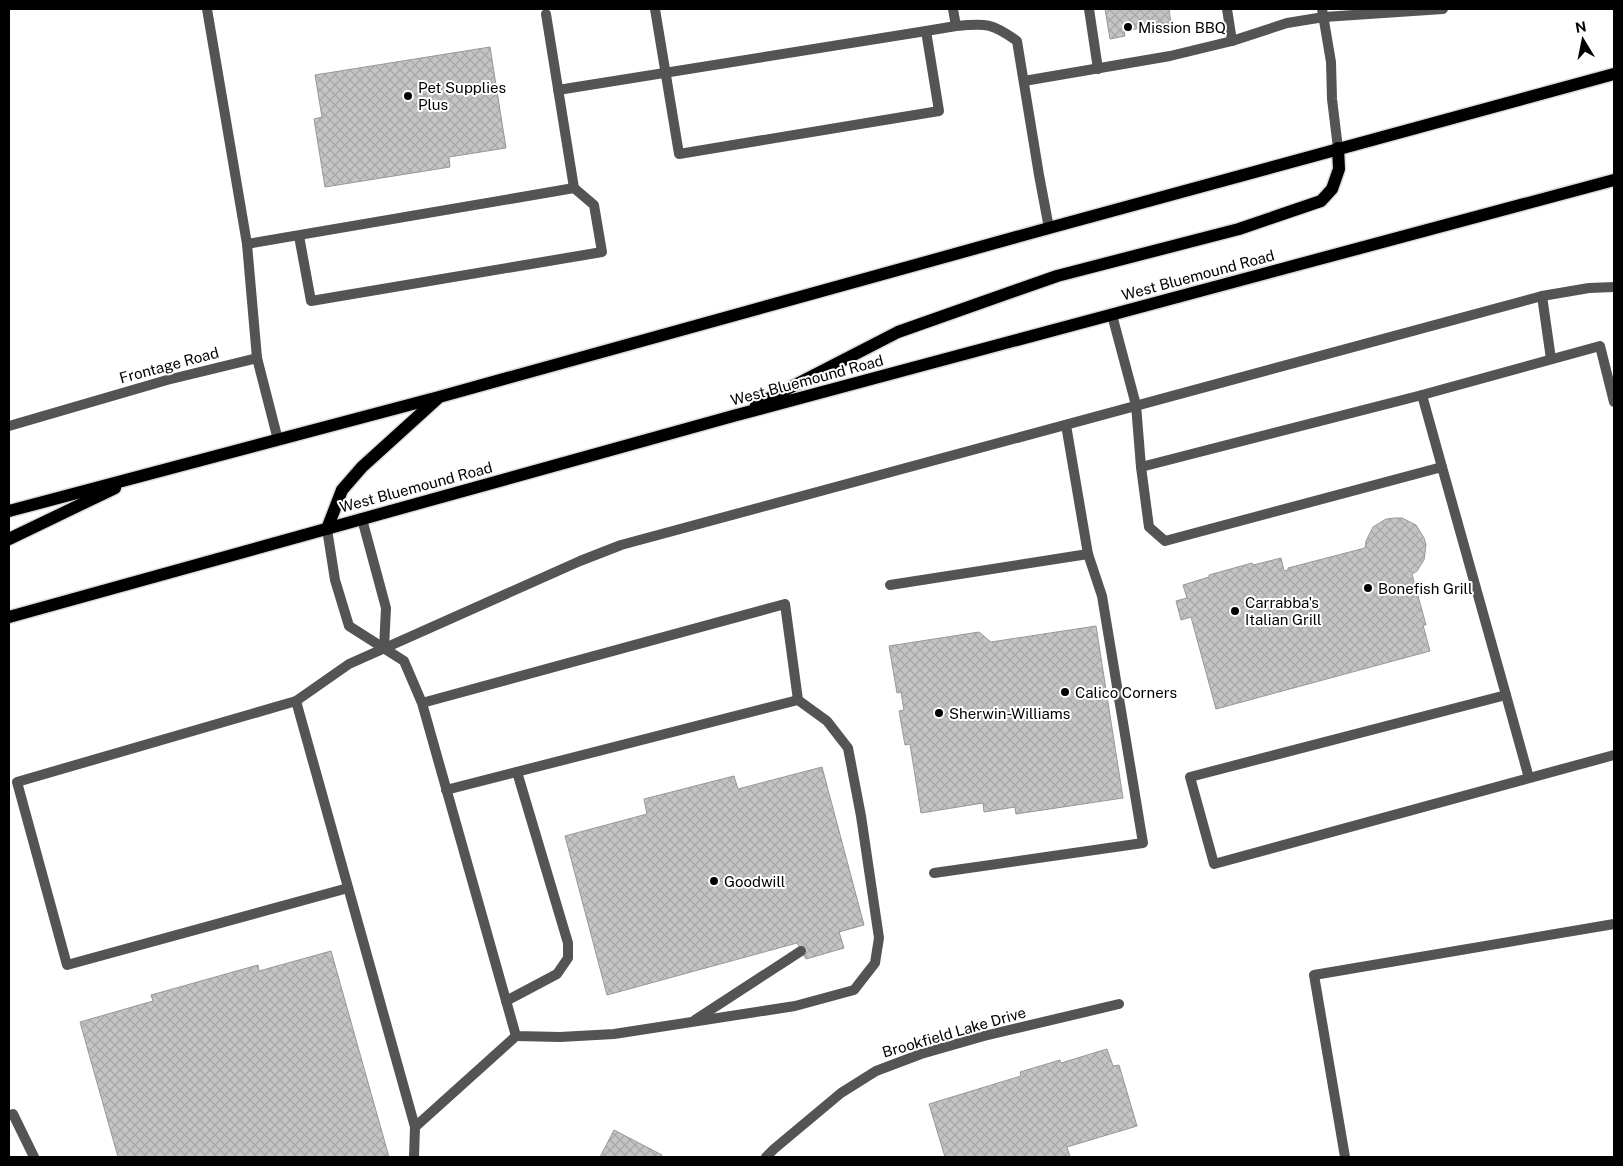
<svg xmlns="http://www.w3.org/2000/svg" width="1623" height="1166" viewBox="0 0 1623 1166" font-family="'Public Sans',sans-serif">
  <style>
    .building { fill: url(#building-cross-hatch); stroke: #989898 }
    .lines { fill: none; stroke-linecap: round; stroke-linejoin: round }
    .primary-casing { stroke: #dbdbdb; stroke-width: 15 }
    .lane { stroke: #545454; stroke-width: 10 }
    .street { stroke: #545454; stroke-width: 10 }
    .primary { stroke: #000; stroke-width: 12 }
    .poi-dot { fill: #000; stroke: #fff; stroke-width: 2 }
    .labels { text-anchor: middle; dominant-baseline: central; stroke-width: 4; stroke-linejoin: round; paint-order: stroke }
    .poi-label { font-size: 15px; fill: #000; stroke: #fff; text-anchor: start }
    .street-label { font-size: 15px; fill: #000; stroke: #fff }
  </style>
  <defs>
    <pattern id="building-cross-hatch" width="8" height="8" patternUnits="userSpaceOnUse" patternTransform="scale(1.25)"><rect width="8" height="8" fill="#c4c4c4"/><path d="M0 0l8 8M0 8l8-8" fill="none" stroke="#a7a7a7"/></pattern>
  </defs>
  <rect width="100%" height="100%" fill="#fff"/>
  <!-- building -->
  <g class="building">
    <path d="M 1105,9 L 1169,9 L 1171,23 L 1124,31 L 1125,36 L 1110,39 Z"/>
    <path d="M 490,47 L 506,148 L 449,157 L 450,167 L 325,187 L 314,119 L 322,117 L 315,75 Z"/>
    <path d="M 1395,518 L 1402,518 L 1416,525 L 1424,538 L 1426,545 L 1424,560 L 1417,571 L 1412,574 L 1426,625 L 1423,625 L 1430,651 L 1216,709 L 1191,617 L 1181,620 L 1176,601 L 1187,598 L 1183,585 L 1209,577 L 1209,575 L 1252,563 L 1253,565 L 1281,558 L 1284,571 L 1288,570 L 1288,568 L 1365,548 L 1366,541 L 1373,527 L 1386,519 Z"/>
    <path d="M 1096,626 L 1123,798 L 1016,814 L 1015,807 L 984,812 L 983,803 L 921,813 L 910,744 L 905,745 L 899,711 L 904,710 L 901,692 L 897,693 L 889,646 L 979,632 L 991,642 Z"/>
    <path d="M 822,767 L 864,925 L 839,932 L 844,948 L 806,959 L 797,943 L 607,995 L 565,836 L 647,814 L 644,799 L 734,776 L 738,789 Z"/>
    <path d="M 331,951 L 389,1157 L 118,1157 L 80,1022 L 153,1001 L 151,995 L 258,965 L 259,971 Z"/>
    <path d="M 1107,1049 L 1113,1066 L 1119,1065 L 1137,1126 L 1067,1147 L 1070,1157 L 945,1157 L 929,1104 L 1021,1076 L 1020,1072 L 1060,1060 L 1061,1063 Z"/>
    <path d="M 614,1130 L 662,1155 L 660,1157 L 600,1157 Z"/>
  </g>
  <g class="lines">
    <!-- primary casing -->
    <g class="primary-casing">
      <g id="primary">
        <path d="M 756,405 L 898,332 L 1057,276 L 1239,229 L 1321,201 L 1332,189 L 1339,169 L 1338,148"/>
        <path d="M 9,511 L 439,397 L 1049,228 L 1614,74"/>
        <path d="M 327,529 L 342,490 L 362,467 L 437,399"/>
        <path d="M 9,539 L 115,488"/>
        <path d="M 9,617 L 733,416 L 1614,180"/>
      </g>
    </g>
    <!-- lane -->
    <g class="lane">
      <path d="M 207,9 L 247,244 L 257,358"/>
      <path d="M 655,9 L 679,154 L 939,111 L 926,31 L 956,26"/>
      <path d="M 953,9 L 956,26 C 986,23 992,23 1017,41 L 1039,175 L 1049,228"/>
      <path d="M 1089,9 L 1098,69"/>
      <path d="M 1227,9 L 1232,41"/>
      <path d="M 1322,9 L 1331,62 L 1332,99 L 1338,148"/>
      <path d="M 1024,81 L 1170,56 L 1232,41 L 1287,23 L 1324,17 L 1443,9"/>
      <path d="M 558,90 L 926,31"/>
      <path d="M 299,236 L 311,301 L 602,252 L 594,205 L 574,188 L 546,14"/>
      <path d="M 247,244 L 574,188"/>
      <path d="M 1542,296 L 1551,359"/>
      <path d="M 1112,315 L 1136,405 L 1141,467 L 1149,527 L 1165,541 L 1442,467 L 1506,695 L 1190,777 L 1214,864 L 1614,755"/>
      <path d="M 1422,395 L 1442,467"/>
      <path d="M 1141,467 L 1422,395 L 1600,346 L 1614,402"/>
      <path d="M 362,519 L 386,608 L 384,648"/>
      <path d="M 327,529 L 335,580 L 349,626 L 404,661 L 422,703 L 516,1036 L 560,1037 L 614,1034 L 795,1006 L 854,990 L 875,963 L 879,938 L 861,816 L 848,748 L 827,721 L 798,700 L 785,604 L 422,703"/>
      <path d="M 890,585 L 1088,554"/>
      <path d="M 1506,695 L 1529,778"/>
      <path d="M 296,701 L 415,1127"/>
      <path d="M 446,790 L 798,700"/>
      <path d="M 934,873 L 1143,843 L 1102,596 L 1088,554 L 1066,425"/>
      <path d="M 348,888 L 67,965 L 17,782 L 296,701 L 349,664 L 580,561 L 621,545 L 1542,296 L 1589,288 L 1614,287"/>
      <path d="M 506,1001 L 557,974 L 568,958 L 568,943 L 517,772"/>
      <path d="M 695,1020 L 801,951"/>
      <path d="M 414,1157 L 415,1127 L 516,1036"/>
      <path d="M 1345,1157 L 1314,975 L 1614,924"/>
    </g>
    <!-- street -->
    <g class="street">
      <path d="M 9,426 L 167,380 L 257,358 L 278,440"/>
      <path d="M 13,1114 L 34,1157"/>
      <path d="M 766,1157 L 774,1149 L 841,1093 L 876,1071 L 921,1054 L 984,1036 L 1119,1004"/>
    </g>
    <!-- primary -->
    <use href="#primary" class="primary"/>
  </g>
  <!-- markers -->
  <g class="poi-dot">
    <circle cx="1128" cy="27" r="5"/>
    <circle cx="408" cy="96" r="5"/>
    <circle cx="1368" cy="588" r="5"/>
    <circle cx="1235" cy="611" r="5"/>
    <circle cx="1065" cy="692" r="5"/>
    <circle cx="939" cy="713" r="5"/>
    <circle cx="714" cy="881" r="5"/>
  </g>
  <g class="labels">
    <!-- poi labels -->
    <g class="poi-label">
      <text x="1138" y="27">Mission BBQ</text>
      <text x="418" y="87">Pet Supplies<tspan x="418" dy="17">Plus</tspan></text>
      <text x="1378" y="588">Bonefish Grill</text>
      <text x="1245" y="602">Carrabba's<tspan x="1245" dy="17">Italian Grill</tspan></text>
      <text x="1075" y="692">Calico Corners</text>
      <text x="949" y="713">Sherwin-Williams</text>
      <text x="724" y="881">Goodwill</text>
    </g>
    <!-- street labels -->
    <g class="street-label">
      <text transform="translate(1198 275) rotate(-15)">West Bluemound Road</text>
      <text transform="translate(169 365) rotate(-15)">Frontage Road</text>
      <text transform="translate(807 380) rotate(-15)">West Bluemound Road</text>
      <text transform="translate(416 487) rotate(-15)">West Bluemound Road</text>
      <text transform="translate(954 1032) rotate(-16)">Brookfield Lake Drive</text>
    </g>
  </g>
  <!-- border -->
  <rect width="1623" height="1166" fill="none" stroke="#000000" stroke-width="20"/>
  <!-- north arrow -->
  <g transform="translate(1583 40) rotate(350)" stroke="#ffffff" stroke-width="4" paint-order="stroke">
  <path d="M0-4L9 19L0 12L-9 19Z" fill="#000000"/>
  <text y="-8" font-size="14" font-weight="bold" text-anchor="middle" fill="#000000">N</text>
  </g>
</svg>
